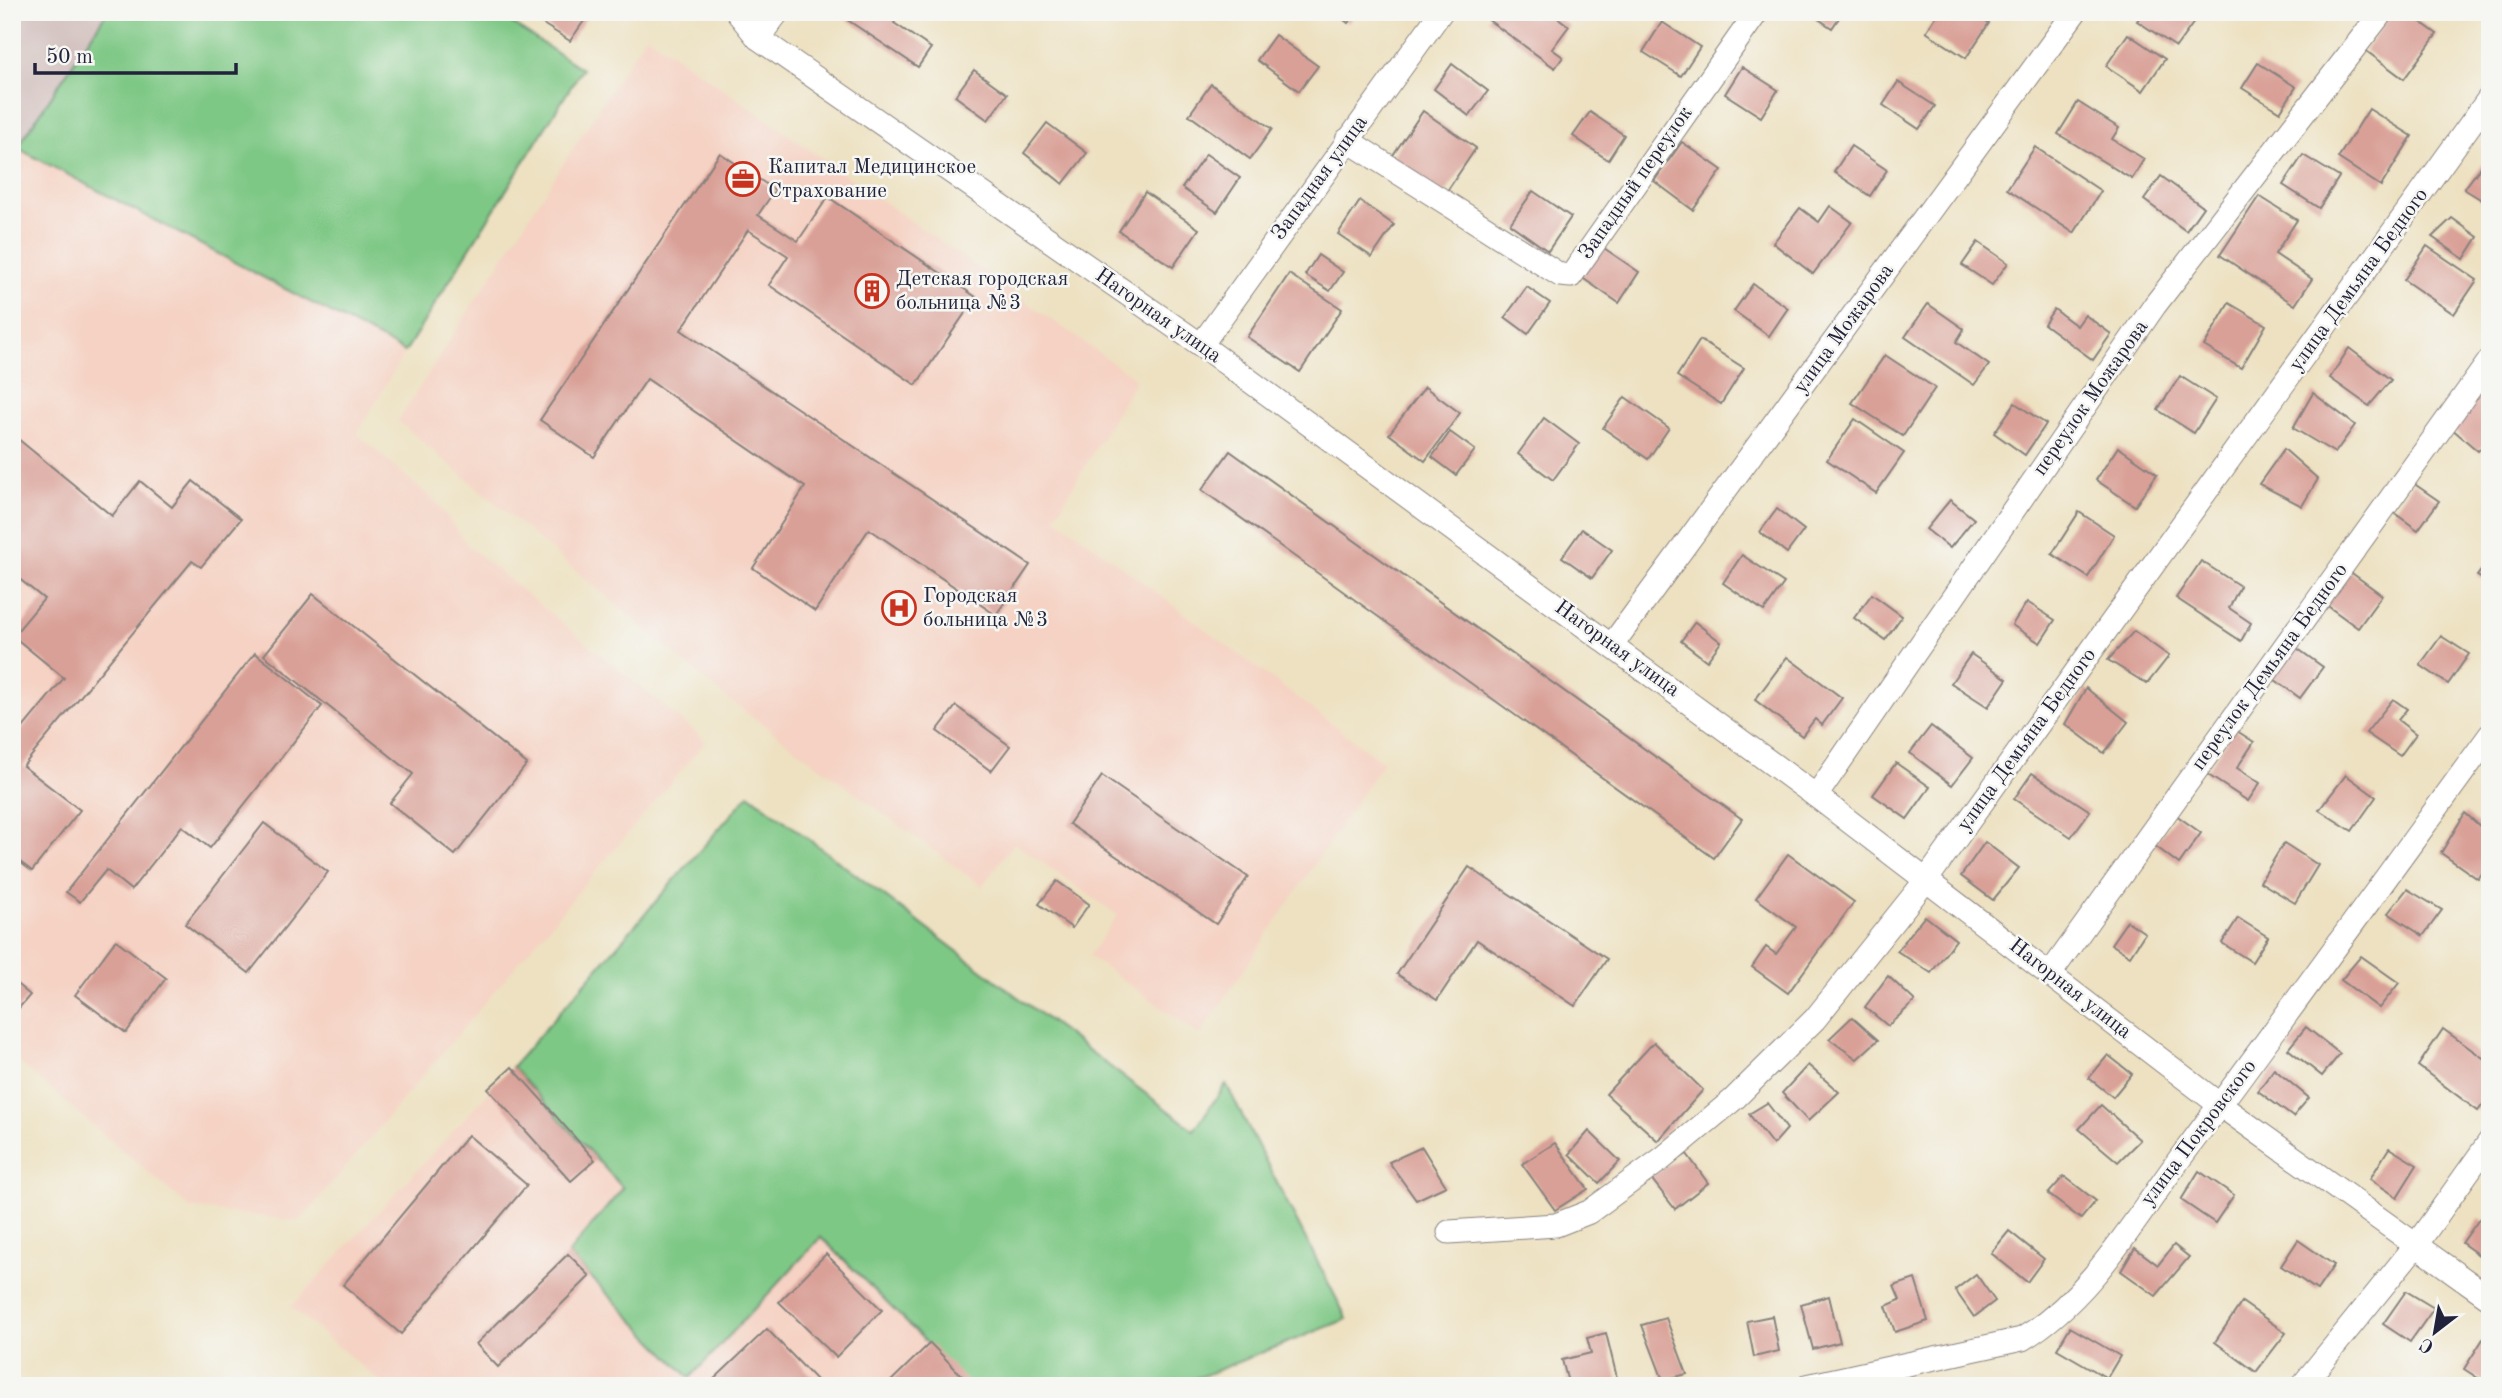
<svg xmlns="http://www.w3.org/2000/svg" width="2502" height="1398" viewBox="0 0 2502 1398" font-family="'Old Standard TT',serif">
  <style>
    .built { fill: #f5d2c3 }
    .industrial { fill: #d1bfbd }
    .green { fill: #7ec885; stroke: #507560; stroke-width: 2 }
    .building { fill: #d9a097 }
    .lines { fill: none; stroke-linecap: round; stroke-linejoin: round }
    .street-casing { stroke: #88827e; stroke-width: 25 }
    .street { stroke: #fff; stroke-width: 23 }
    .labels { text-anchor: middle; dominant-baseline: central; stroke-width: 5; stroke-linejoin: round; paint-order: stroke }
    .poi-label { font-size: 21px; fill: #22223b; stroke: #f6f6f2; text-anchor: start }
    .street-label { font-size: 21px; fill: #22223b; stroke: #f6f6f2 }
  </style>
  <rect width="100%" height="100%" fill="#f6f6f2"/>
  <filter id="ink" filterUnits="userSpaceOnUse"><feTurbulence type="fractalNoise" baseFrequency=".0143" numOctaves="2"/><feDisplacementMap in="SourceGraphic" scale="14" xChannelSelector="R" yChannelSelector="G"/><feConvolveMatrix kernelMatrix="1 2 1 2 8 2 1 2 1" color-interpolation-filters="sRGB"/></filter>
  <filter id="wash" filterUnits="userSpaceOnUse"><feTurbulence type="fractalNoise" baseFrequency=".00686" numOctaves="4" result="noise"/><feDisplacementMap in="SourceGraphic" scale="28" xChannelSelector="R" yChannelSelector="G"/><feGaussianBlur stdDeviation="1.57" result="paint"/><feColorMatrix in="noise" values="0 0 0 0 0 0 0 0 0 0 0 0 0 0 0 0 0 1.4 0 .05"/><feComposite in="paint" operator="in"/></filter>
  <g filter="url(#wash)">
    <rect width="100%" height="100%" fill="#ede1c1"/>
    <!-- built -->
    <g class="built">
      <path d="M 646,35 L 1136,379 L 1055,517 L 1383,762 L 1200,1035 L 1089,956 L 1118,915 L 1014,843 L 982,886 L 728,699 L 398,421 Z"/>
      <path d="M 17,148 L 405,352 L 357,434 L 437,503 L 468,546 L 706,741 L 300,1221 L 190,1208 L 12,1056 L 12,157 Z"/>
      <path d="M 512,1067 L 623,1188 L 690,1377 L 822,1237 L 970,1386 L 385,1386 L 291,1307 Z"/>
    </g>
    <!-- industrial -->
    <path class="industrial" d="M 12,12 L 107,12 L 12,157 Z"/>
    <!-- green -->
    <g class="green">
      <path d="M 107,12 L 494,12 L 582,69 L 405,352 L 17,148 Z"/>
      <path d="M 749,794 L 1194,1130 L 1226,1084 L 1347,1319 L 1177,1386 L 970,1386 L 821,1237 L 690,1378 L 568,1254 L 623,1188 L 512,1067 Z"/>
    </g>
    <g id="blocks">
      <!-- building -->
      <g class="building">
        <path d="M 550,12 L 576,12 L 586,18 L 570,41 L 543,24 Z"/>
        <path d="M 842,12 L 901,12 L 894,23 L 931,48 L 918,67 L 840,15 Z"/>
        <path d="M 1334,12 L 1356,12 L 1348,23 Z"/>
        <path d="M 1492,12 L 1550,12 L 1569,26 L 1552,49 L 1563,57 L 1555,68 L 1487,19 Z"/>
        <path d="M 1808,12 L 1843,12 L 1832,28 Z"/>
        <path d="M 1939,12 L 1973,12 L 1989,23 L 1966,58 L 1926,32 Z"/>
        <path d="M 2143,12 L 2180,12 L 2194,22 L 2176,47 L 2137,21 Z"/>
        <path d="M 2393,12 L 2407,12 L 2437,34 L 2404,79 L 2365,50 Z"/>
        <path d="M 1662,22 L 1700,47 L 1681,76 L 1643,52 Z"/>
        <path d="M 2128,34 L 2165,59 L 2143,91 L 2106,66 Z"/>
        <path d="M 1275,35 L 1318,66 L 1299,91 L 1257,60 Z"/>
        <path d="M 2258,63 L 2296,87 L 2280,112 L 2242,88 Z"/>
        <path d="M 1452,64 L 1488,91 L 1469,116 L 1434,89 Z"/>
        <path d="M 1742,67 L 1778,90 L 1761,117 L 1725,94 Z"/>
        <path d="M 974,70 L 1007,94 L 988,120 L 955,96 Z"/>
        <path d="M 1898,82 L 1935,106 L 1919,129 L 1883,105 Z"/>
        <path d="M 1211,84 L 1272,129 L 1250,159 L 1189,115 Z"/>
        <path d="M 2078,102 L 2119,128 L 2112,139 L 2144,159 L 2132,179 L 2058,134 Z"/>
        <path d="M 2369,109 L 2412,136 L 2381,186 L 2338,158 Z"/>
        <path d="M 1423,111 L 1476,148 L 1445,194 L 1391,158 Z"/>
        <path d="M 1590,112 L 1624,135 L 1608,160 L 1573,136 Z"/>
        <path d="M 1047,123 L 1087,153 L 1063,184 L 1024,153 Z"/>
        <path d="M 1682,142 L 1722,170 L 1693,210 L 1654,181 Z"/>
        <path d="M 1851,146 L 1887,170 L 1870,196 L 1834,172 Z"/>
        <path d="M 2035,147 L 2101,191 L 2074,233 L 2007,189 Z"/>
        <path d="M 720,153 L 775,190 L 758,215 L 798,241 L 828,197 L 976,297 L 916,385 L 769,285 L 788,256 L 748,230 L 681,330 L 1030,565 L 996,615 L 869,529 L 815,611 L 753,568 L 805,487 L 647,379 L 594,457 L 540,420 Z"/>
        <path d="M 1206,154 L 1240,178 L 1217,212 L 1182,188 Z"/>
        <path d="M 2303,155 L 2339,177 L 2319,208 L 2283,185 Z"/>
        <path d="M 2490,155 L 2490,205 L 2464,189 Z"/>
        <path d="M 2161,176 L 2203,207 L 2186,231 L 2144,200 Z"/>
        <path d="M 1533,191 L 1571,217 L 1548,251 L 1510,224 Z"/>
        <path d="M 1145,192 L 1199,229 L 1173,267 L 1119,231 Z"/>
        <path d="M 2259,196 L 2297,220 L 2275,254 L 2312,279 L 2295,305 L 2220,255 Z"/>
        <path d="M 1360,201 L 1394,225 L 1372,257 L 1338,234 Z"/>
        <path d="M 1830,206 L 1852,222 L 1813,274 L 1773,243 L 1800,208 L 1819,222 Z"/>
        <path d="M 2452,218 L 2478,237 L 2464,259 L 2432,237 Z"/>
        <path d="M 1978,242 L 2008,263 L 1992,285 L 1962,265 Z"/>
        <path d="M 1601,246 L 1639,272 L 1619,303 L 1581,277 Z"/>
        <path d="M 2427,246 L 2477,280 L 2454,314 L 2404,280 Z"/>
        <path d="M 1318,255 L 1343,272 L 1330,291 L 1305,275 Z"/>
        <path d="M 1289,274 L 1342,309 L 1300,372 L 1247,337 Z"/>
        <path d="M 1753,284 L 1788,308 L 1769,336 L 1734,311 Z"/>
        <path d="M 1527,287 L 1550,303 L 1528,334 L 1505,317 Z"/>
        <path d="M 2229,303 L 2266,325 L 2241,368 L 2204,346 Z"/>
        <path d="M 1928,304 L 1964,329 L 1956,342 L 1989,365 L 1974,385 L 1905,337 Z"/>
        <path d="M 2054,309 L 2077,326 L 2085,315 L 2111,334 L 2093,360 L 2044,324 Z"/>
        <path d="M 1700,340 L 1744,368 L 1721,404 L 1677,376 Z"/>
        <path d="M 2349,348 L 2391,380 L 2369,406 L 2330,378 Z"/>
        <path d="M 1885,355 L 1935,388 L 1903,436 L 1852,403 Z"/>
        <path d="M 2180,376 L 2216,399 L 2194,433 L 2158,410 Z"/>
        <path d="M 1425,387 L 1460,413 L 1425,461 L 1389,434 Z"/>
        <path d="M 2484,389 L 2490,393 L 2490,438 L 2478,451 L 2451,428 Z"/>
        <path d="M 2313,393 L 2355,425 L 2335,453 L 2293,428 Z"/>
        <path d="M 1625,397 L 1669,428 L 1648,459 L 1603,428 Z"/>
        <path d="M 2015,403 L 2046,424 L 2025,455 L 1994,433 Z"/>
        <path d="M 1544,418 L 1579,444 L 1553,480 L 1518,454 Z"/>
        <path d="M 1855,419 L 1904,453 L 1876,493 L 1827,460 Z"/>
        <path d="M 1450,432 L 1475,450 L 1456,475 L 1432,457 Z"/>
        <path d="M 12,434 L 112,516 L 140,481 L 172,507 L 193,481 L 241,519 L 201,567 L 192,561 L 23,766 L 80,810 L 32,871 L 12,856 L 12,741 L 64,678 L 13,636 L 44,599 L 12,573 Z"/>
        <path d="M 2118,447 L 2157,474 L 2135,506 L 2096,480 Z"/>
        <path d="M 2284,449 L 2318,479 L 2302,506 L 2259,484 Z"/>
        <path d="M 1230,451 L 1742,819 L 1714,858 L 1202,490 Z"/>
        <path d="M 2413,483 L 2439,501 L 2418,530 L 2393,512 Z"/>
        <path d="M 1950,500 L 1974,519 L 1950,548 L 1926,529 Z"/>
        <path d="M 1777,509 L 1804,530 L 1787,553 L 1760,532 Z"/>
        <path d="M 2079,512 L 2114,535 L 2088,577 L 2052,554 Z"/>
        <path d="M 1582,529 L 1612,550 L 1592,578 L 1562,557 Z"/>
        <path d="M 1742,555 L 1784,583 L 1764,611 L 1723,583 Z"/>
        <path d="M 2490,559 L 2490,583 L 2477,576 Z"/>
        <path d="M 2201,561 L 2240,586 L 2229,608 L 2251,623 L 2241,641 L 2176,598 Z"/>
        <path d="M 2349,571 L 2382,595 L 2358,628 L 2325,604 Z"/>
        <path d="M 313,594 L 527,764 L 455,855 L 390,803 L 413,774 L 264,655 Z"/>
        <path d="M 1872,594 L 1902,616 L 1885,640 L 1854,618 Z"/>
        <path d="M 2027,602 L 2055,620 L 2040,643 L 2012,625 Z"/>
        <path d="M 1695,622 L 1721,642 L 1707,661 L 1681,641 Z"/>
        <path d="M 2134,631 L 2169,656 L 2147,684 L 2108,660 Z"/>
        <path d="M 2441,636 L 2469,654 L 2448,684 L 2420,665 Z"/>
        <path d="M 2294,646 L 2323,667 L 2300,698 L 2271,677 Z"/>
        <path d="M 255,653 L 322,706 L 210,848 L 182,826 L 131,890 L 106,870 L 80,902 L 66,892 Z"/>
        <path d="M 1971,654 L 2007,679 L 1988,707 L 1951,683 Z"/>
        <path d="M 1787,657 L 1842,698 L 1822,725 L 1815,719 L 1802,736 L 1755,700 Z"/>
        <path d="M 2086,688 L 2128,722 L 2104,753 L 2065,724 Z"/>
        <path d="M 2393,699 L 2407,709 L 2398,720 L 2416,734 L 2400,756 L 2366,733 Z"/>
        <path d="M 956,706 L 1010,746 L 991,771 L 937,731 Z"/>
        <path d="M 1931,726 L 1973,758 L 1952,785 L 1910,753 Z"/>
        <path d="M 2234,729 L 2254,742 L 2237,768 L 2260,783 L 2248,801 L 2205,773 Z"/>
        <path d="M 1896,763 L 1930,787 L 1907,819 L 1873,795 Z"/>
        <path d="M 2032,773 L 2090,811 L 2071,837 L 2014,799 Z"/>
        <path d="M 2346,775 L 2376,797 L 2352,831 L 2319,810 Z"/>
        <path d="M 1102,776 L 1248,877 L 1216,924 L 1069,824 Z"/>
        <path d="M 2465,813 L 2490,835 L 2490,862 L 2478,879 L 2441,853 Z"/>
        <path d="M 2176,815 L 2201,833 L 2179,864 L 2154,845 Z"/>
        <path d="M 264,823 L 328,872 L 249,973 L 185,924 Z"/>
        <path d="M 1985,842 L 2019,868 L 1993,900 L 1961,876 Z"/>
        <path d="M 2284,843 L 2318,865 L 2295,903 L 2260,882 Z"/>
        <path d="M 1788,854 L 1854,902 L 1788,993 L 1752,967 L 1766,947 L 1776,954 L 1796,927 L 1756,898 Z"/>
        <path d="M 1469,867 L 1607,959 L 1575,1006 L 1477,940 L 1437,1000 L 1397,974 Z"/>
        <path d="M 1057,881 L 1089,904 L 1072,928 L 1039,904 Z"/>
        <path d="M 2407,889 L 2442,910 L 2423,936 L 2388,913 Z"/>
        <path d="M 1925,916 L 1956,940 L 1931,973 L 1897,951 Z"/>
        <path d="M 2238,918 L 2268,937 L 2252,962 L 2222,943 Z"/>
        <path d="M 2127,921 L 2145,933 L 2130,956 L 2111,944 Z"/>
        <path d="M 116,940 L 166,978 L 126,1033 L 75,995 Z"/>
        <path d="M 2361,956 L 2399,983 L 2379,1008 L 2341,980 Z"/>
        <path d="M 1888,976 L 1915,1001 L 1888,1026 L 1865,1007 Z"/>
        <path d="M 12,980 L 30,995 L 12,1016 Z"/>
        <path d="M 1852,1017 L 1878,1040 L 1857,1059 L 1829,1039 Z"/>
        <path d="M 2306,1027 L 2340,1054 L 2322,1076 L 2288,1049 Z"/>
        <path d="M 2443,1029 L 2490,1063 L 2490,1095 L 2478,1111 L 2418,1066 Z"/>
        <path d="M 1654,1042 L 1703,1090 L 1658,1141 L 1606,1094 Z"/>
        <path d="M 2108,1055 L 2132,1074 L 2113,1097 L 2089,1078 Z"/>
        <path d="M 1808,1065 L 1839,1092 L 1808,1121 L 1782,1093 Z"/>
        <path d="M 512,1067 L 595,1160 L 571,1181 L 488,1089 Z"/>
        <path d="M 2274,1069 L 2309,1098 L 2293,1117 L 2258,1091 Z"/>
        <path d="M 1767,1103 L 1787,1129 L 1773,1145 L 1749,1114 Z"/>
        <path d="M 2101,1105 L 2140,1140 L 2118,1162 L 2079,1129 Z"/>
        <path d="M 1589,1131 L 1620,1161 L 1599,1183 L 1569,1154 Z"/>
        <path d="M 468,1135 L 527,1185 L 401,1334 L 343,1285 Z"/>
        <path d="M 1555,1143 L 1588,1189 L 1555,1210 L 1522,1164 Z"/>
        <path d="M 1422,1147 L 1446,1186 L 1416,1200 L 1389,1162 Z"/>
        <path d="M 2389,1148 L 2417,1165 L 2397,1197 L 2370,1179 Z"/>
        <path d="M 1687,1154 L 1708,1183 L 1675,1209 L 1650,1177 Z"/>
        <path d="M 2199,1171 L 2234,1195 L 2215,1223 L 2181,1200 Z"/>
        <path d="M 2064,1176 L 2096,1201 L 2081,1219 L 2048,1194 Z"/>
        <path d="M 2480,1218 L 2490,1226 L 2490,1263 L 2462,1243 Z"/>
        <path d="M 2009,1231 L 2044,1259 L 2027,1282 L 1991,1253 Z"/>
        <path d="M 2298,1240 L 2334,1265 L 2317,1290 L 2281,1266 Z"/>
        <path d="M 2174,1245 L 2189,1257 L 2156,1296 L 2121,1271 L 2135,1248 L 2158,1265 Z"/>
        <path d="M 568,1254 L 590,1276 L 498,1367 L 476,1344 Z"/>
        <path d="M 826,1254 L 882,1310 L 836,1357 L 779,1302 Z"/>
        <path d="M 1976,1274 L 1995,1301 L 1974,1317 L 1955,1290 Z"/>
        <path d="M 1915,1279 L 1928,1321 L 1895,1332 L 1886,1306 L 1900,1300 L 1894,1286 Z"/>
        <path d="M 2406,1291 L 2434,1308 L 2410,1342 L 2383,1324 Z"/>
        <path d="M 1829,1296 L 1840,1342 L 1813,1349 L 1801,1304 Z"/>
        <path d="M 2242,1302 L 2286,1333 L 2256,1372 L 2215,1342 Z"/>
        <path d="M 1772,1316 L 1779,1351 L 1754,1357 L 1747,1321 Z"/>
        <path d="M 1666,1318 L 1687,1374 L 1663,1380 L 1642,1325 Z"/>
        <path d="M 2070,1327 L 2120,1356 L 2107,1378 L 2057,1349 Z"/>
        <path d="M 767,1329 L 819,1383 L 816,1386 L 714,1386 L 711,1382 Z"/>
        <path d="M 1606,1333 L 1619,1386 L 1569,1386 L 1562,1360 L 1591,1353 L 1587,1338 Z"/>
        <path d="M 2483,1339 L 2490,1343 L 2490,1386 L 2464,1369 Z"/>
        <path d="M 930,1343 L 972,1386 L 886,1386 Z"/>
      </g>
    </g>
  </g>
  <g filter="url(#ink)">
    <use href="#blocks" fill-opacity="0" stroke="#88827e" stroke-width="2"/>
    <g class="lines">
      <!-- street casing -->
      <g class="street-casing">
        <g id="street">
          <path d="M 737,12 L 758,38 L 1201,345 L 1816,796 L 2220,1105 L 2490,1298"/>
          <path d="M 758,38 L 778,12"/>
          <path d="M 1347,140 L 1560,275 L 1571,276 L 1757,12"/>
          <path d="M 1201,345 L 1441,12"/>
          <path d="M 1612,645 L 2075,12"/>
          <path d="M 1816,796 L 2155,305 L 2382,12"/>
          <path d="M 2050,974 L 2490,360"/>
          <path d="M 1449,1232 L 1556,1225 L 1589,1212 L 1663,1158 L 1734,1099 L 1815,1019 L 1927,879 L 2490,97"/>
          <path d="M 1807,1386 L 2022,1339 C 2091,1298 2136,1217 2184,1153 C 2287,1015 2388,875 2490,735"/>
          <path d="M 2302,1386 L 2416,1245 L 2490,1141"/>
        </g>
      </g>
      <!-- street -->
      <use href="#street" class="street"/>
    </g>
  </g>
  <!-- icons -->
  <defs>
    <g id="office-ring" transform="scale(1.75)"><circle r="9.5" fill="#f6f6f2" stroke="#c8321e" stroke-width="1.5"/><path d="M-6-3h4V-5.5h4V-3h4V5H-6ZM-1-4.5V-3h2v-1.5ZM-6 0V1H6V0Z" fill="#c8321e"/></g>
    <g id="building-ring" transform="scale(1.75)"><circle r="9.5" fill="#f6f6f2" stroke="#c8321e" stroke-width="1.5"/><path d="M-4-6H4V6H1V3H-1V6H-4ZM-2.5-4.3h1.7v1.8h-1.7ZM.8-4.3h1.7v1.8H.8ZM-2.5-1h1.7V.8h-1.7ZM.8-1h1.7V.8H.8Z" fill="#c8321e"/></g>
    <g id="hospital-ring" transform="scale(1.75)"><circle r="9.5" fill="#f6f6f2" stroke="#c8321e" stroke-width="1.5"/><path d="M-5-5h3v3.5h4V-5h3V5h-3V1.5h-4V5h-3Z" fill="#c8321e"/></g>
  </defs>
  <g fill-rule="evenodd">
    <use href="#office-ring" x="743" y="179"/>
    <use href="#building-ring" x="872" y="291"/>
    <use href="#hospital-ring" x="899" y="608"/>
  </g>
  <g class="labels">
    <!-- poi labels -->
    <g class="poi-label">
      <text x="768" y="167">Капитал Медицинское<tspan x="768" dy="24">Страхование</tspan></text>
      <text x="896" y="279">Детская городская<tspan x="896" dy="24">больница №3</tspan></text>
      <text x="923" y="596">Городская<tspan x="923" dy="24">больница №3</tspan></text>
    </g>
    <!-- street labels -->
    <g class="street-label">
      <text transform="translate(1320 178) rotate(-54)">Западная улица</text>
      <text transform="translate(1636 183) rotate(-55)">Западный переулок</text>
      <text transform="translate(2359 280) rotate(-54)">улица Демьяна Бедного</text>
      <text transform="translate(1158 316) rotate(35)">Нагорная улица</text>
      <text transform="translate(1844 329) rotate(-54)">улица Можарова</text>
      <text transform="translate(2091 398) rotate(-55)">переулок Можарова</text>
      <text transform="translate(1617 649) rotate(36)">Нагорная улица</text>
      <text transform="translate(2270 667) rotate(-54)">переулок Демьяна Бедного</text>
      <text transform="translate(2027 740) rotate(-54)">улица Демьяна Бедного</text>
      <text transform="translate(2070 989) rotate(38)">Нагорная улица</text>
      <text transform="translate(2199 1133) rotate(-53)">улица Покровского</text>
    </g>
  </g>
  <!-- margin -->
  <rect width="2502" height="1398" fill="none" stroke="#f6f6f2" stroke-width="42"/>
  <!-- north arrow -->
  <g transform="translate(2435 1332) rotate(211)" stroke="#f6f6f2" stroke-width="5" paint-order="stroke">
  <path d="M0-5L12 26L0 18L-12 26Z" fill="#22223b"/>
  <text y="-10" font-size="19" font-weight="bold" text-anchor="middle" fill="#22223b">С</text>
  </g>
  <!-- scale -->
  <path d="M35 63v10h201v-10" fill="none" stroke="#22223b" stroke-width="3.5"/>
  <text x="46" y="63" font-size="21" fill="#22223b" stroke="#f6f6f2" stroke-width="5" paint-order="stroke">50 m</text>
</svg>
